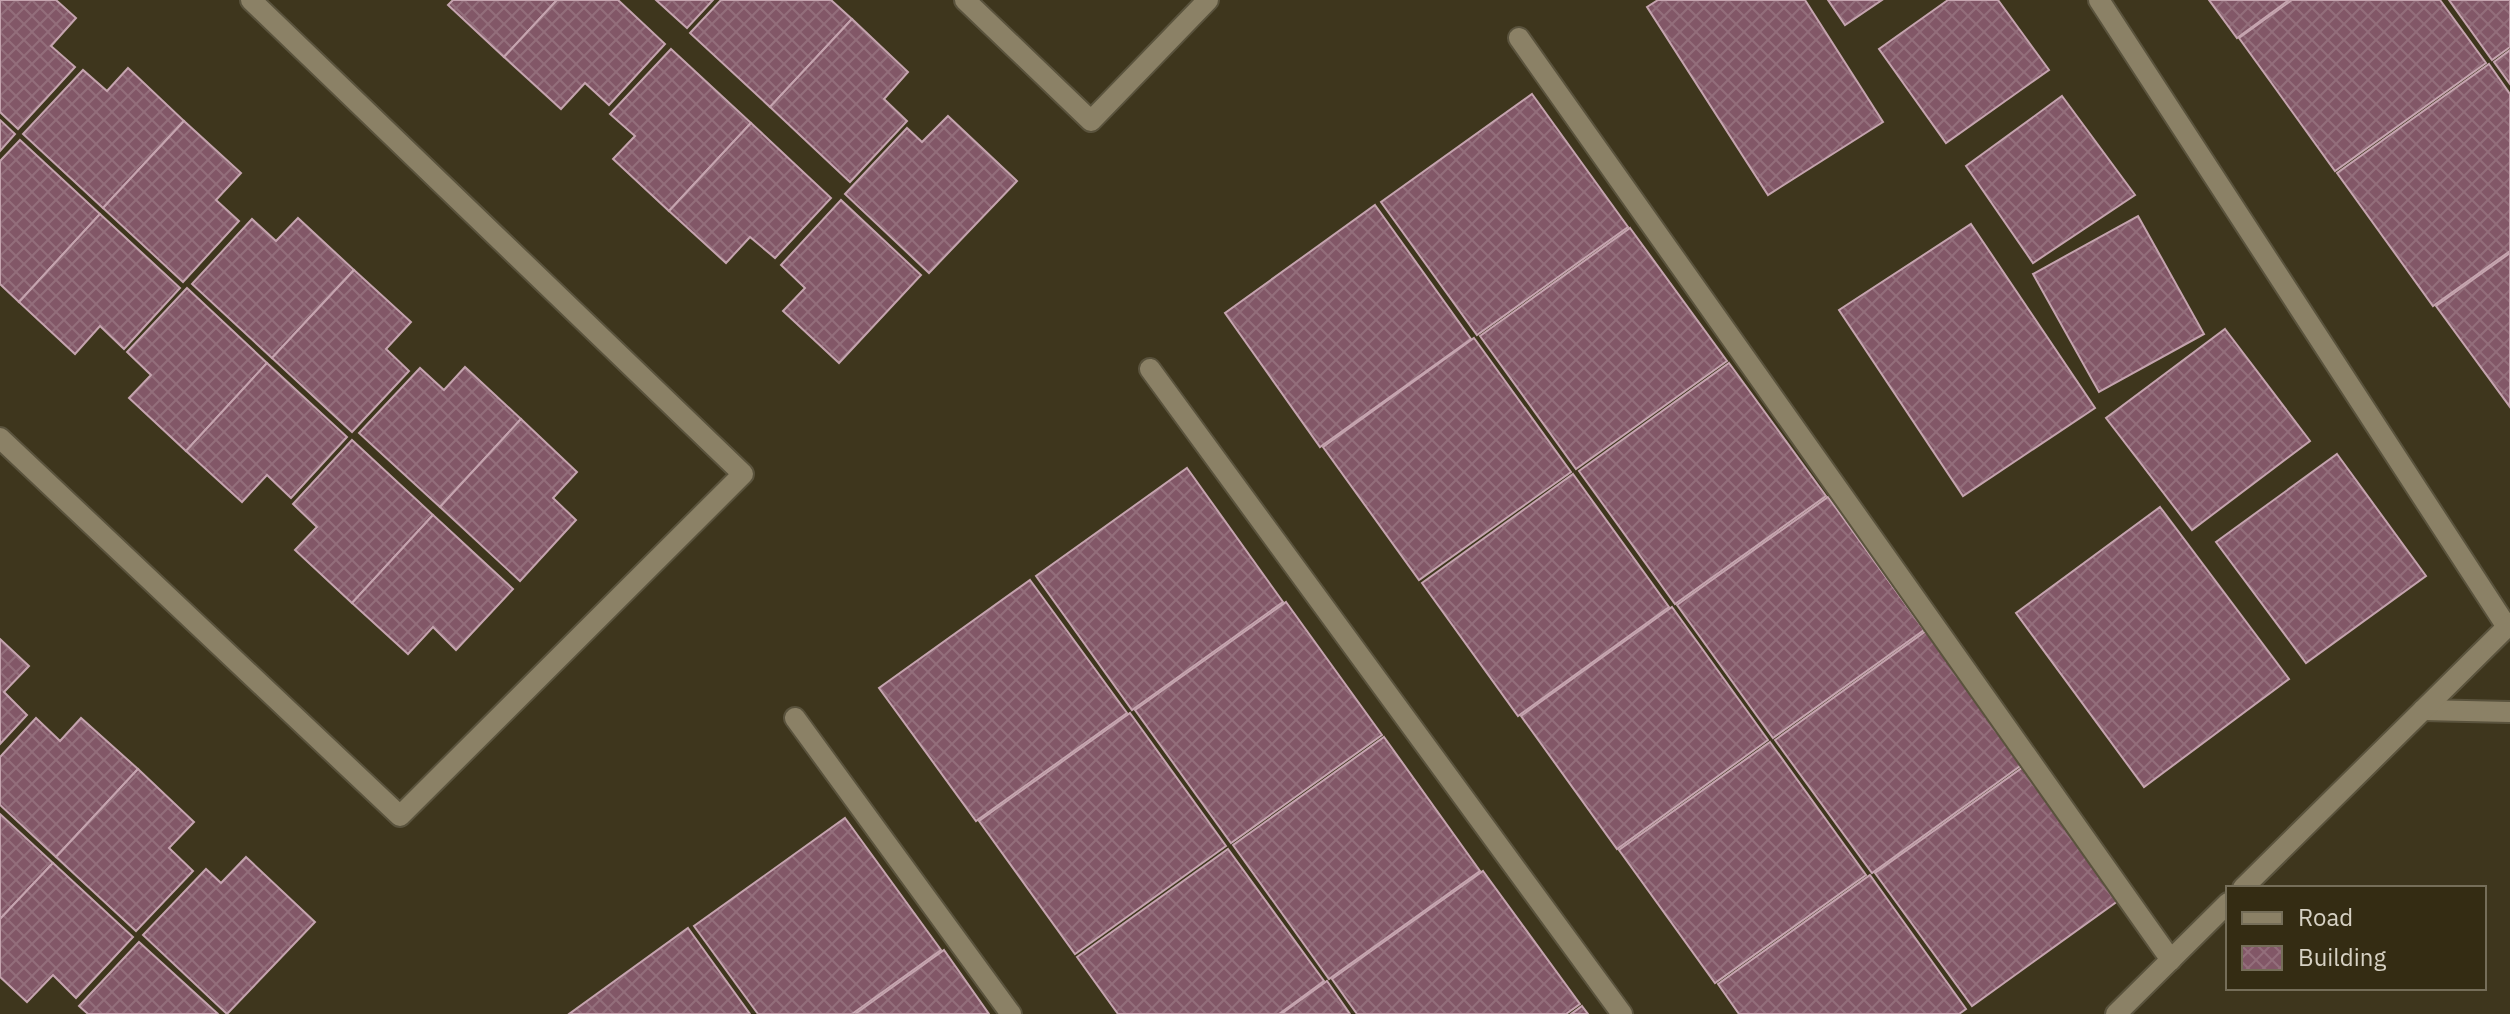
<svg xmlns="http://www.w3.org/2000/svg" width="2510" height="1014" viewBox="0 0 2510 1014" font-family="'IBM Plex Sans',sans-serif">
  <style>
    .building { fill: url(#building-cross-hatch); stroke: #c5a4af; stroke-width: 2 }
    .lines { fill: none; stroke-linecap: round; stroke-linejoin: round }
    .minor-casing { stroke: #5a533d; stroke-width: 24 }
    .minor { stroke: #8b8166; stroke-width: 20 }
  </style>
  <defs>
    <pattern id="building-cross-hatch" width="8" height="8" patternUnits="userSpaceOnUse" patternTransform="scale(2)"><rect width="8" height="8" fill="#825767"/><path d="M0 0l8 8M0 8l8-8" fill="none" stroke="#936e7b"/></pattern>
  </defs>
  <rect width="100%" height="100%" fill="#3e361d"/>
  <!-- building -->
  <g class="building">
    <path d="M 0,0 L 56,0 L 76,18 L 51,46 L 75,67 L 18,129 L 0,112 Z"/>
    <path d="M 453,0 L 557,0 L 504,57 L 448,5 Z"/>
    <path d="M 557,0 L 618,0 L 665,44 L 609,105 L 585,83 L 561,109 L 504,57 Z"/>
    <path d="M 656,0 L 713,0 L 687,28 Z"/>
    <path d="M 721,0 L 831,0 L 852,19 L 770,107 L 690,33 Z"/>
    <path d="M 1658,0 L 1805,0 L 1883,122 L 1768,195 L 1647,7 Z"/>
    <path d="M 1828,0 L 1882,0 L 1845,25 Z"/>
    <path d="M 1948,0 L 1998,0 L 2049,70 L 1946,143 L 1879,49 Z"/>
    <path d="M 2209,0 L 2289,0 L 2237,38 Z"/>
    <path d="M 2292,0 L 2440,0 L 2486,63 L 2335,171 L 2239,38 Z"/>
    <path d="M 2449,0 L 2510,0 L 2510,47 L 2492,60 Z"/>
    <path d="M 852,19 L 908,72 L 884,99 L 907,121 L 850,182 L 770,107 Z"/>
    <path d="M 671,49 L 751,123 L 669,211 L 613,159 L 635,136 L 610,114 Z"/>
    <path d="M 2510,50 L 2510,84 L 2494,62 Z"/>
    <path d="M 2489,64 L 2510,94 L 2510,251 L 2433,306 L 2337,173 Z"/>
    <path d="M 128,68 L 184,121 L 103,208 L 23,134 L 83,70 L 107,91 Z"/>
    <path d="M 1532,94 L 1628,227 L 1477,335 L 1381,202 Z"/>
    <path d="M 2062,96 L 2135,195 L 2033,263 L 1966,166 Z"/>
    <path d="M 948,116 L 1017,181 L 929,273 L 845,194 L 907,128 L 922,142 Z"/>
    <path d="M 0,120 L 15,134 L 0,151 Z"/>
    <path d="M 184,121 L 241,173 L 216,200 L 239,221 L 183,282 L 103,208 Z"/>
    <path d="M 751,123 L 831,198 L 775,258 L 750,237 L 726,263 L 669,211 Z"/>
    <path d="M 20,140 L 100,214 L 19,302 L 0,284 L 0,161 Z"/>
    <path d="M 841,200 L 921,275 L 839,363 L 783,311 L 805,288 L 781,265 Z"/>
    <path d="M 1375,205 L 1471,339 L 1320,447 L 1225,313 Z"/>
    <path d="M 100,214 L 180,288 L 124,349 L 100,326 L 75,354 L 19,302 Z"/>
    <path d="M 2138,216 L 2204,334 L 2099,392 L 2033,274 Z"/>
    <path d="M 298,218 L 354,270 L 272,358 L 192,284 L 252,219 L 276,241 Z"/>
    <path d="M 1971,224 L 2095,408 L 1963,496 L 1839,310 Z"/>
    <path d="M 1630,228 L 1727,361 L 1576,469 L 1480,336 Z"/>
    <path d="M 2510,253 L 2510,407 L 2436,306 Z"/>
    <path d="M 354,270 L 411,322 L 386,349 L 409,371 L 352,432 L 272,358 Z"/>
    <path d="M 187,288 L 267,363 L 186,451 L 129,398 L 151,375 L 127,352 Z"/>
    <path d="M 2225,329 L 2310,441 L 2192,530 L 2106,418 Z"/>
    <path d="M 1474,338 L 1571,472 L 1419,580 L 1323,447 Z"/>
    <path d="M 267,363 L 347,437 L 291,498 L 267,475 L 242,502 L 186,451 Z"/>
    <path d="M 1729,363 L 1826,496 L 1675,604 L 1579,471 Z"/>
    <path d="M 465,367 L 521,419 L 440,507 L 359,433 L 420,368 L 444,390 Z"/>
    <path d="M 521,419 L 577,472 L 553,498 L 576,520 L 520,581 L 440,507 Z"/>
    <path d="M 352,440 L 433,515 L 352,603 L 295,550 L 317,527 L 293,504 Z"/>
    <path d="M 2337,454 L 2426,576 L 2306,663 L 2216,542 Z"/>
    <path d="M 1187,468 L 1283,602 L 1132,710 L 1036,576 Z"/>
    <path d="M 1573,474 L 1669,607 L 1518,716 L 1422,583 Z"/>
    <path d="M 1828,497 L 1924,630 L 1773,738 L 1677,605 Z"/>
    <path d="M 2160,507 L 2289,679 L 2144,787 L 2016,613 Z"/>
    <path d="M 433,515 L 513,589 L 456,650 L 433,627 L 408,654 L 352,603 Z"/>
    <path d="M 1030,580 L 1127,713 L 976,821 L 879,688 Z"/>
    <path d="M 1286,602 L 1382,735 L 1231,843 L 1135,710 Z"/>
    <path d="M 1672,607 L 1768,740 L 1617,849 L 1521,716 Z"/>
    <path d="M 1926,631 L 2023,764 L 1872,873 L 1775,740 Z"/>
    <path d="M 0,639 L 29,666 L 4,692 L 27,715 L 0,744 Z"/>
    <path d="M 1130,713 L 1226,846 L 1075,954 L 979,821 Z"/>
    <path d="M 36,718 L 60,741 L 81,718 L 138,769 L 56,857 L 0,805 L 0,757 Z"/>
    <path d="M 1384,737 L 1480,871 L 1329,979 L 1233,845 Z"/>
    <path d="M 1770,742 L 1866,875 L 1715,983 L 1619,850 Z"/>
    <path d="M 2026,765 L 2122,898 L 1972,1006 L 1875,873 Z"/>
    <path d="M 138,769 L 194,822 L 169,848 L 193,871 L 136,931 L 56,857 Z"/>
    <path d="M 0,814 L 53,863 L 0,919 Z"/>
    <path d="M 845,818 L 941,950 L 852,1014 L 758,1014 L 694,926 Z"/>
    <path d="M 1228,849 L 1324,981 L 1279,1014 L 1118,1014 L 1077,957 Z"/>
    <path d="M 246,857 L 315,922 L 227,1014 L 143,935 L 206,869 L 221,883 Z"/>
    <path d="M 53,863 L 133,937 L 76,998 L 53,975 L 27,1002 L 0,977 L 0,919 Z"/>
    <path d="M 1483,871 L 1580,1004 L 1566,1014 L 1357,1014 L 1332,979 Z"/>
    <path d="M 1870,875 L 1966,1009 L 1959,1014 L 1739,1014 L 1718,984 Z"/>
    <path d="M 688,928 L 750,1014 L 569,1014 Z"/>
    <path d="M 139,942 L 218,1014 L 88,1014 L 79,1006 Z"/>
    <path d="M 944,950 L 989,1014 L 855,1014 Z"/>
    <path d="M 1327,981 L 1350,1014 L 1281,1014 Z"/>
    <path d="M 1582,1006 L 1588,1014 L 1571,1014 Z"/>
  </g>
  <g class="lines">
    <!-- minor casing -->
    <g class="minor-casing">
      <g id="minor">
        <path d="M 965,0 L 1091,121 L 1208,0"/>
        <path d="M 2099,0 L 2507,627"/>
        <path d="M 1519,38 L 2171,960"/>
        <path d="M 1150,369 L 1622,1014"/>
        <path d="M 0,438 L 400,816 L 743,474 L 251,0"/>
        <path d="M 2423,710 L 2510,712"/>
        <path d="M 795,718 L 1011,1014"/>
        <path d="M 2243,888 L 2510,624"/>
        <path d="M 2116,1014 L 2228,903"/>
      </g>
    </g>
    <!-- minor -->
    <use href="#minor" class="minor"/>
  </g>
  <!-- legend -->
  <rect x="2226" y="886" width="260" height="104" fill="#342c13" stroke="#756e59" stroke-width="2"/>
  <rect x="2242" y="912" width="40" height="12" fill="#8b8166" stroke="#756e59" stroke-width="2"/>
  <text x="2298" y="926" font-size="24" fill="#d6d1c3">Road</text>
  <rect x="2242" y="946" width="40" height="24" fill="url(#building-cross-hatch)" stroke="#756e59" stroke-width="2"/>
  <text x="2298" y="966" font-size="24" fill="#d6d1c3">Building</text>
</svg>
